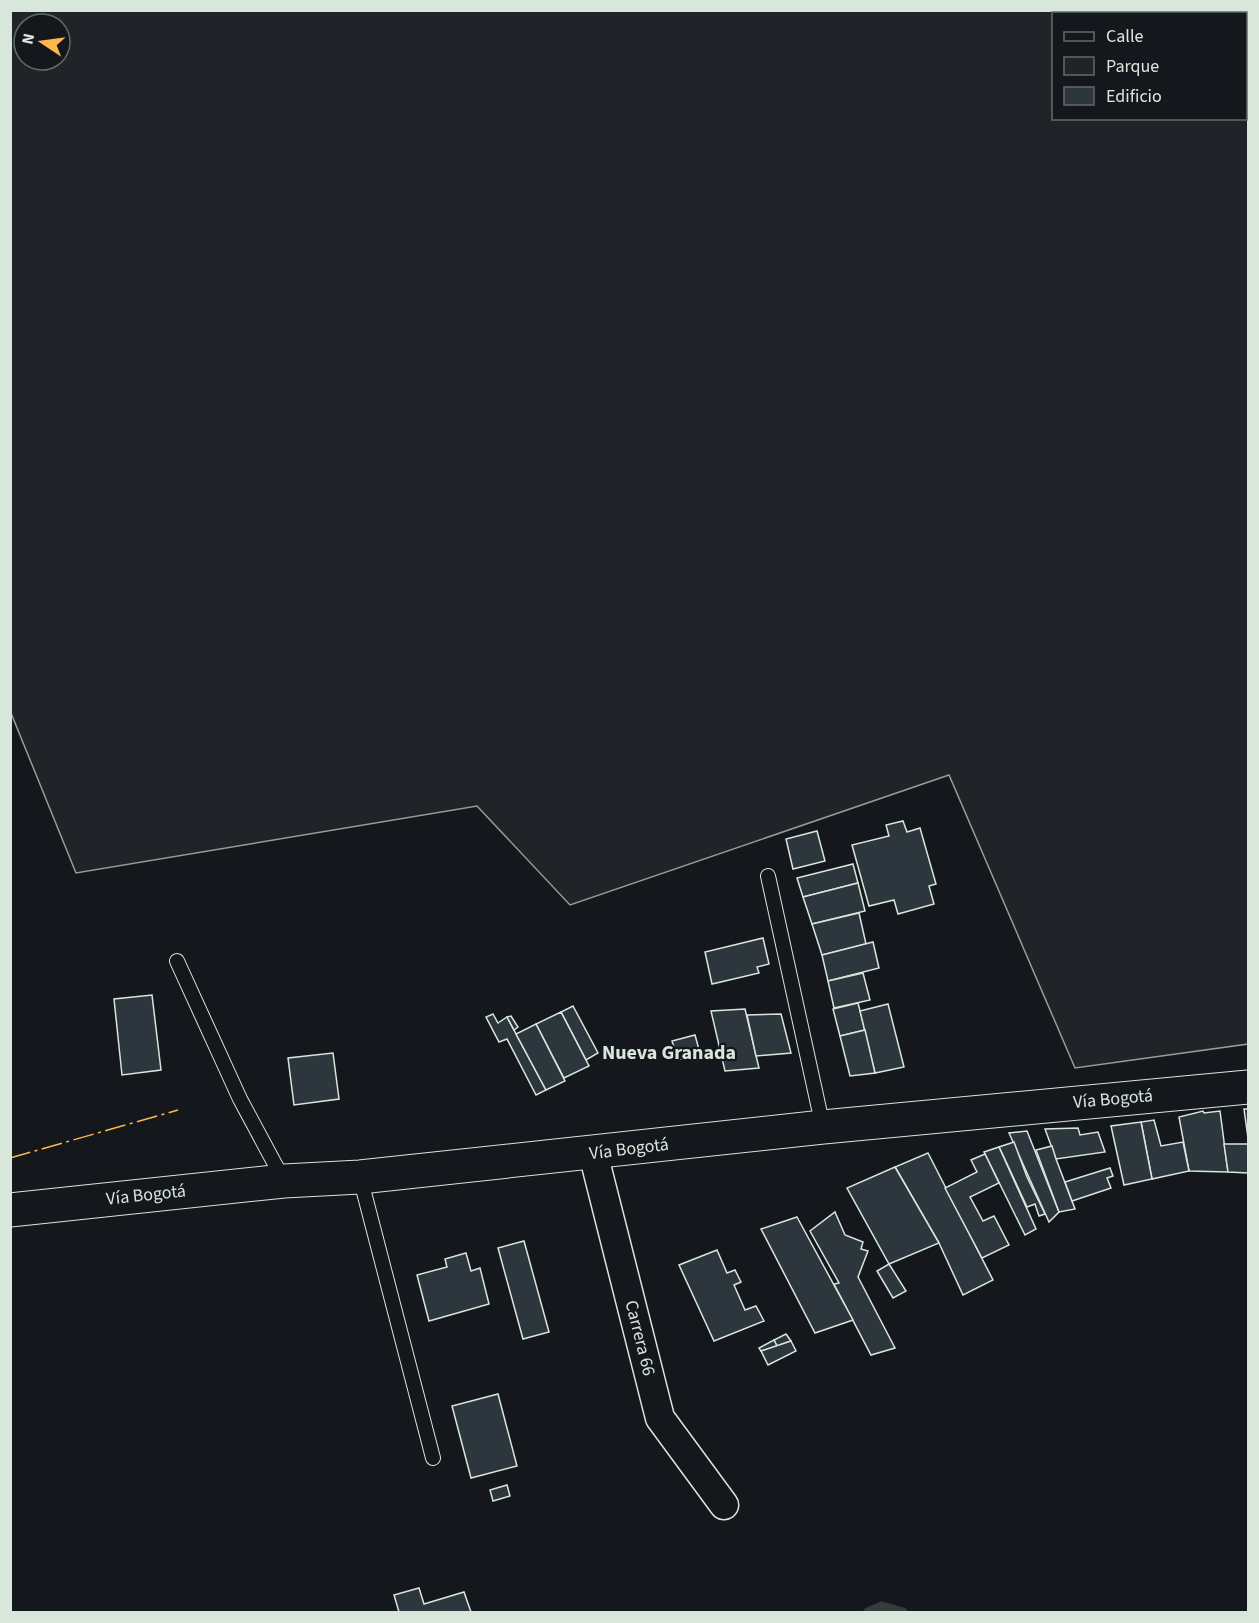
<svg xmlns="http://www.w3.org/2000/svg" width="1259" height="1623" viewBox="0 0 1259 1623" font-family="'Source Sans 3',sans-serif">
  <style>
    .green { fill: #202428; stroke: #939e99; stroke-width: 1.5; fill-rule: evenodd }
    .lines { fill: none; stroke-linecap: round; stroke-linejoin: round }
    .stream { stroke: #363b3e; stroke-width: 9 }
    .building { fill: #2c363c; stroke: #d8e6dc; stroke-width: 1.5 }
    .service-casing { stroke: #d8e6dc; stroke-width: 16 }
    .minor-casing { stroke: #d8e6dc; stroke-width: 31 }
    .secondary-casing { stroke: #d8e6dc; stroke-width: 35 }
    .service { stroke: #14181c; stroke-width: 14 }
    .minor { stroke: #14181c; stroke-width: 28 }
    .secondary { stroke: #14181c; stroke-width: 33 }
    .power { stroke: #ffb74d; stroke-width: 1.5; stroke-dasharray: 21 4.5 3 4.5; stroke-linecap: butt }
    .labels { text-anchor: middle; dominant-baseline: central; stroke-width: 4.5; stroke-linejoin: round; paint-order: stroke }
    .street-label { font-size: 18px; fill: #d8e6dc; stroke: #14181c }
    .neighbourhood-label { font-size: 20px; font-weight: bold; fill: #d8e6dc; stroke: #14181c }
  </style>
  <rect width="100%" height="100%" fill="#14181c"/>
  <!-- green -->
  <path class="green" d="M 10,11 L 1248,11 L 1248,1044 L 1075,1068 L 949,775 L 570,905 L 477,806 L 76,873 L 11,713 ZM 1054,14 L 1246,14 L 1246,118 L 1054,118 ZM 24,24 L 60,24 L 60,60 L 24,60 Z"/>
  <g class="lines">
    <!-- stream -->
    <path class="stream" d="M 868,1612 L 882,1606 L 903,1612"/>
  </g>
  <!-- building -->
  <g class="building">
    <path d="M 903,821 L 907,832 L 920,828 L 936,884 L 929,886 L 934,904 L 898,914 L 894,900 L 869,906 L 852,845 L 889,836 L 886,825 Z"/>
    <path d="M 817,831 L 825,861 L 793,869 L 786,839 Z"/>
    <path d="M 853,864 L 858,883 L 803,897 L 797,878 Z"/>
    <path d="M 858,883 L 865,911 L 812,924 L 803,897 Z"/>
    <path d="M 859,913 L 866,944 L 822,955 L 812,924 Z"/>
    <path d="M 763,938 L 769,964 L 757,967 L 759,973 L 712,984 L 705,952 Z"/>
    <path d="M 873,942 L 879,968 L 828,981 L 822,955 Z"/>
    <path d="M 863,973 L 870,1000 L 834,1008 L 828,981 Z"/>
    <path d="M 152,995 L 161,1070 L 122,1075 L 114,999 Z"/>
    <path d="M 858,1003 L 865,1030 L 840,1036 L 833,1009 Z"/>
    <path d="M 888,1004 L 904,1067 L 875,1073 L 860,1011 Z"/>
    <path d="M 573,1006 L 598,1053 L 586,1060 L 561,1012 Z"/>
    <path d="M 745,1009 L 759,1068 L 725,1071 L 711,1011 Z"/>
    <path d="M 561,1012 L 589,1066 L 564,1078 L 536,1024 Z"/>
    <path d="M 493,1014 L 498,1023 L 507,1017 L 546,1090 L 536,1095 L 507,1039 L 499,1042 L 486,1017 Z"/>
    <path d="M 781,1014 L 791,1053 L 756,1056 L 747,1015 Z"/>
    <path d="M 511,1016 L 518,1027 L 514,1030 L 507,1017 Z"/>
    <path d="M 536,1024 L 565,1081 L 546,1090 L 516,1034 Z"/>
    <path d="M 865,1030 L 875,1073 L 850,1076 L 840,1036 Z"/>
    <path d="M 695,1035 L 700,1053 L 678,1060 L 672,1041 Z"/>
    <path d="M 333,1053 L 339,1099 L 294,1105 L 288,1058 Z"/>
    <path d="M 1244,1109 L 1248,1109 L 1248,1138 Z"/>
    <path d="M 1203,1111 L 1204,1113 L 1220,1111 L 1228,1172 L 1189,1171 L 1179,1117 Z"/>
    <path d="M 1154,1120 L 1161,1146 L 1183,1142 L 1189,1171 L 1152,1179 L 1141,1122 Z"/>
    <path d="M 1141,1122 L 1152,1179 L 1124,1185 L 1111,1126 Z"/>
    <path d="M 1078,1128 L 1080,1135 L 1098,1132 L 1105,1152 L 1056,1159 L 1045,1129 Z"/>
    <path d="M 1027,1131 L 1059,1212 L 1049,1222 L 1009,1133 Z"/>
    <path d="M 1014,1142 L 1027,1177 L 1045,1214 L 1039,1216 L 1035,1204 L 1027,1207 L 1001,1151 L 999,1147 Z"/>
    <path d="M 1224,1144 L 1248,1144 L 1248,1173 L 1228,1172 Z"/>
    <path d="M 1052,1146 L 1056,1159 L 1075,1209 L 1059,1212 L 1036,1150 Z"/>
    <path d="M 999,1147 L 1036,1229 L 1025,1235 L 984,1152 Z"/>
    <path d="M 928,1153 L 993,1280 L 963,1295 L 939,1243 L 895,1167 Z"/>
    <path d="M 985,1154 L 999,1183 L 970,1197 L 983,1221 L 994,1216 L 1009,1245 L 982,1258 L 945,1188 L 977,1172 L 971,1160 Z"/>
    <path d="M 895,1167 L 939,1243 L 889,1264 L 847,1188 Z"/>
    <path d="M 1110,1168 L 1113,1176 L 1107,1178 L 1111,1188 L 1072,1201 L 1065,1182 Z"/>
    <path d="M 835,1212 L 845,1235 L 863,1242 L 861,1249 L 868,1251 L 858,1277 L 895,1348 L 871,1355 L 834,1284 L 839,1283 L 810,1231 Z"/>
    <path d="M 797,1217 L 853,1320 L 815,1333 L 761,1229 Z"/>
    <path d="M 524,1241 L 549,1332 L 523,1339 L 498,1248 Z"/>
    <path d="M 717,1250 L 727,1273 L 735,1270 L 741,1282 L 734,1285 L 745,1310 L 756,1306 L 764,1321 L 714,1341 L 679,1265 Z"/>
    <path d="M 466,1253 L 471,1271 L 480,1268 L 489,1304 L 429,1321 L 417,1275 L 447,1267 L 445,1259 Z"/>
    <path d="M 889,1264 L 906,1291 L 893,1298 L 877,1271 Z"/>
    <path d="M 786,1334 L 791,1341 L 777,1346 L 774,1340 Z"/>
    <path d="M 774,1340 L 777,1346 L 761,1351 L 759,1348 Z"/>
    <path d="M 791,1341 L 796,1351 L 768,1365 L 761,1351 Z"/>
    <path d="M 498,1394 L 517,1466 L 471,1478 L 452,1406 Z"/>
    <path d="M 507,1485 L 510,1496 L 493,1501 L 490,1490 Z"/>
    <path d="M 419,1588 L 424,1604 L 464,1592 L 471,1612 L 399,1612 L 394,1595 Z"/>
  </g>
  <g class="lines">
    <!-- service casing -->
    <g class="service-casing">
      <g id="service">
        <path d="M 768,876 L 823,1127"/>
        <path d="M 177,961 L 240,1099 L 284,1181"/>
        <path d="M 360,1177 L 433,1458"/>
      </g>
    </g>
    <!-- minor casing -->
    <g class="minor-casing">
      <path id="minor" d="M 593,1153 L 660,1418 L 724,1505"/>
    </g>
    <!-- secondary casing -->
    <g class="secondary-casing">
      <path id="secondary" d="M 10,1210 L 284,1181 L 360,1177 L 823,1127 L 1248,1087"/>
    </g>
    <!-- service -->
    <use href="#service" class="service"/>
    <!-- minor -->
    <use href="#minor" class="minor"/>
    <!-- secondary -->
    <use href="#secondary" class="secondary"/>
    <!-- power -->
    <path class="power" d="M 10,1158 L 178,1110"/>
  </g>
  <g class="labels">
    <!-- street labels -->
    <g class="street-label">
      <text transform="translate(1113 1099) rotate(-5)">Vía Bogotá</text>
      <text transform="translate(629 1149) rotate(-7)">Vía Bogotá</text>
      <text transform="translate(146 1195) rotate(-6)">Vía Bogotá</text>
      <text transform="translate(640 1338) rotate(76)">Carrera 66</text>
    </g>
    <!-- neighbourhood labels -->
    <g class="neighbourhood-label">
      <text x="669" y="1053">Nueva Granada</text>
    </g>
  </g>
  <!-- border -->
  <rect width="1259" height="1623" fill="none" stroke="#d8e6dc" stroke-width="24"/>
  <!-- legend -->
  <rect x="1052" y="12" width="195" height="108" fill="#14181c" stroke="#626a69" stroke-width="1.5"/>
  <rect x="1064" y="32" width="30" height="9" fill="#14181c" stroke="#626a69" stroke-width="1.5"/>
  <text x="1106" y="42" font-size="18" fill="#d8e6dc">Calle</text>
  <rect x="1064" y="57" width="30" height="18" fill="#202428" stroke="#626a69" stroke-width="1.5"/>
  <text x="1106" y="72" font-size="18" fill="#d8e6dc">Parque</text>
  <rect x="1064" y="87" width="30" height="18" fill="#2c363c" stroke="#626a69" stroke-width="1.5"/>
  <text x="1106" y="102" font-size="18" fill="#d8e6dc">Edificio</text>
  <!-- north arrow -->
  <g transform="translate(42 42) rotate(283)"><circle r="28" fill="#14181c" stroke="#626a69" stroke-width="1.5"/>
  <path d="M0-4.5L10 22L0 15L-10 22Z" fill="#ffb74d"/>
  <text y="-9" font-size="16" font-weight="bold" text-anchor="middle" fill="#d8e6dc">N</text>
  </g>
</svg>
